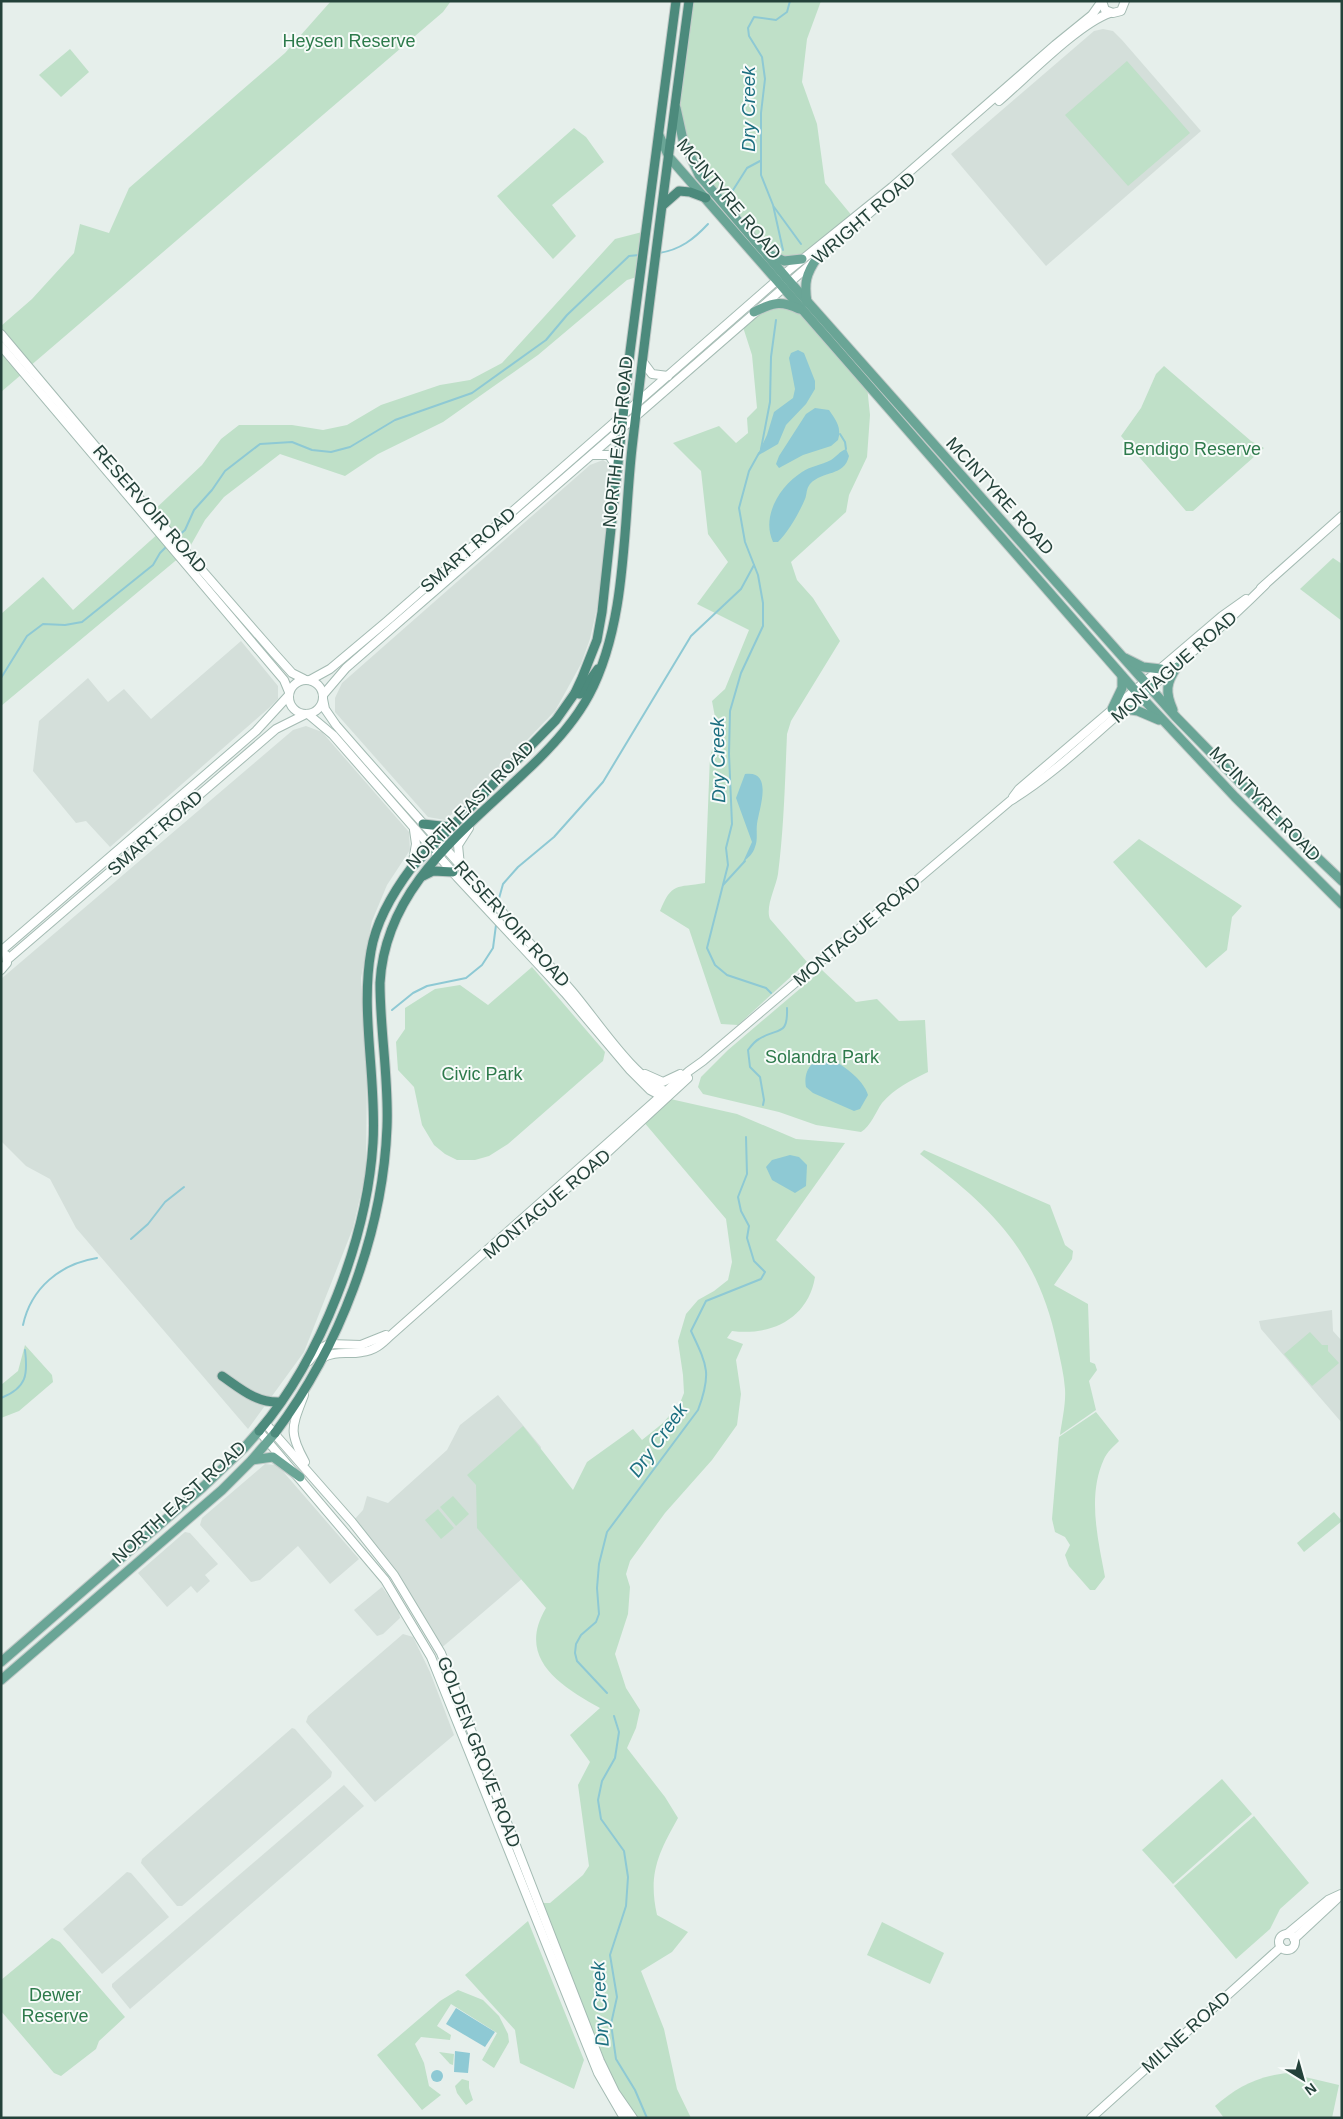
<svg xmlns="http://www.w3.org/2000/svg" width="1343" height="2119" viewBox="0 0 1343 2119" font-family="Arial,sans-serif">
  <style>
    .built { fill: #d4dfda }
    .green { fill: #bfe0c8 }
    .water { fill: #8ec9d4 }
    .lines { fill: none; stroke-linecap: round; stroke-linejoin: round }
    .stream { stroke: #8ec9d4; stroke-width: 2 }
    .secondary-casing { stroke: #a4bbb3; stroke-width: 10 }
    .primary-casing { stroke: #c2cac8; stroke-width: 11 }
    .trunk-casing { stroke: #c2cac8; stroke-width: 11 }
    .secondary { stroke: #fff; stroke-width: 8 }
    .primary { stroke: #6aa596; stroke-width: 9 }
    .trunk { stroke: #4c8a7c; stroke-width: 9 }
    .labels { text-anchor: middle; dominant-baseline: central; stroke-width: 4; stroke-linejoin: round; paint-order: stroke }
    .park-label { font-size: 18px; fill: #2d7a4b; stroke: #f7fbf9 }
    .street-label { font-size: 18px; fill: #24423a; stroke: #f7fbf9 }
    .water-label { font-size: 19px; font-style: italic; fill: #1c6f80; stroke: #f7fbf9 }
  </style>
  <rect width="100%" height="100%" fill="#e6efeb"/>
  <!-- built -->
  <g class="built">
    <path d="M 1103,29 L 1113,31 L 1122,40 L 1201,131 L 1046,266 L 951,154 L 1094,31 Z"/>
    <path d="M 603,460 L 609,464 L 612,477 L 599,599 L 590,639 L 581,664 L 555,711 L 471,798 L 445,820 L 428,817 L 335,712 L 335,698 L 342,683 L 590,465 Z"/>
    <path d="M 241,641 L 278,686 L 278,699 L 269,708 L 110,847 L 86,821 L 76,823 L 33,771 L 39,721 L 88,678 L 108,702 L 124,689 L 151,719 Z"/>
    <path d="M 306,726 L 322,732 L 409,832 L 410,850 L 387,885 L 372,921 L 361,978 L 367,1068 L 366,1171 L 353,1228 L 304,1352 L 248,1429 L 76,1228 L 50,1179 L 26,1166 L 1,1141 L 1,979 L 293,730 Z"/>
    <path d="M 1332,1310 L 1333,1331 L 1342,1341 L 1342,1423 L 1261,1329 L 1259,1321 Z"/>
    <path d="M 498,1395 L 541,1447 L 523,1578 L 439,1650 L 417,1611 L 352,1522 L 363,1510 L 367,1496 L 388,1503 L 447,1450 L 460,1425 Z"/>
    <path d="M 265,1464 L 276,1465 L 280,1468 L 359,1559 L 330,1584 L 298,1546 L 260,1580 L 251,1582 L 200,1525 L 202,1518 Z"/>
    <path d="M 185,1532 L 190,1533 L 218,1564 L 205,1575 L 210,1581 L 197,1593 L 191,1586 L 167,1607 L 138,1573 Z"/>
    <path d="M 382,1587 L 399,1611 L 400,1618 L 383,1634 L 377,1636 L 354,1610 Z"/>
    <path d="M 403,1634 L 413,1637 L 430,1672 L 454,1735 L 375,1802 L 306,1722 L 308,1716 Z"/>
    <path d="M 292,1728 L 295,1729 L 332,1772 L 331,1777 L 182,1906 L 177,1906 L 141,1863 L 142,1859 Z"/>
    <path d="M 344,1785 L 364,1806 L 130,2009 L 112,1987 L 112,1984 Z"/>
    <path d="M 127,1872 L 131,1873 L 169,1917 L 102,1974 L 63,1929 Z"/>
  </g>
  <!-- green -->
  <g class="green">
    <path d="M 331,1 L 451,1 L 443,12 L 29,367 L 1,334 L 1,326 L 32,299 L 74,253 L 80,224 L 109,233 L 129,188 L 285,53 Z"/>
    <path d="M 689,1 L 821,1 L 807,39 L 802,82 L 817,124 L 825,183 L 853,217 L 796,261 L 766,254 L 711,190 L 682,138 L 675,103 Z"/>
    <path d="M 70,49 L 89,72 L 61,97 L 39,75 Z"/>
    <path d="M 1127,61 L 1190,133 L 1128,186 L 1065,115 Z"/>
    <path d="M 574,128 L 586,137 L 604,162 L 552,205 L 576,236 L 553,259 L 497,196 Z"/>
    <path d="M 646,231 L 640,276 L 627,280 L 538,355 L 443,422 L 378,454 L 345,476 L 280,454 L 224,497 L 205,520 L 187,552 L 152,512 L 202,465 L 221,439 L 239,425 L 292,425 L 323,430 L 347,425 L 381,405 L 440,385 L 470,380 L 502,363 L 615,239 Z"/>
    <path d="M 768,305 L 801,310 L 867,386 L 870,415 L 867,457 L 849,495 L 846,512 L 791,562 L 797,580 L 813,598 L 840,641 L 791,721 L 787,734 C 785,781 784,828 778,874 C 776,887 765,907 770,919 L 807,962 L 738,1025 L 721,1024 L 689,929 L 660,911 C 672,882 676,888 705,883 L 710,756 L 718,733 L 712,701 L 725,689 L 749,630 L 697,604 L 728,562 L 708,534 L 701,471 L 673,443 L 719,426 L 736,443 L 748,433 L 747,418 L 757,408 L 752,355 L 743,327 Z"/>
    <path d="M 1,349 L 22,374 L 1,392 Z"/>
    <path d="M 1164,366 L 1251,441 L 1264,448 L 1193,511 L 1186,511 L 1121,436 L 1141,408 L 1156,374 Z"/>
    <path d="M 160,532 L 180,557 L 1,706 L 1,614 L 43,577 L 73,610 Z"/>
    <path d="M 1333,558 L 1342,564 L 1342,621 L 1300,589 Z"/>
    <path d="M 1139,839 L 1242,906 L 1232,917 L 1227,950 L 1206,968 L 1113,862 Z"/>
    <path d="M 532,967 L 605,1052 L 603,1061 L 508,1144 L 489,1156 L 475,1160 L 457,1160 L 445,1154 L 434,1145 L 422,1125 L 414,1087 L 398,1070 L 396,1042 L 405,1029 L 405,1008 L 435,989 L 460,985 L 488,1005 Z"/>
    <path d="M 822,970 L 856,1002 L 877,999 L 899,1021 L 925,1020 L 928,1072 C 910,1081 895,1088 882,1103 C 875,1113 871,1126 861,1132 L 816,1125 L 779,1112 L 703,1094 L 698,1087 L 701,1077 L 728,1050 Z"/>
    <path d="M 666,1098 L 737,1114 L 796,1139 L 845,1143 L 776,1240 L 815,1277 C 808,1319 771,1336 732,1331 L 727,1338 L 743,1344 L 736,1360 L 741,1394 L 737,1425 L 712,1460 L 665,1513 L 630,1561 L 626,1574 L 630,1587 L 628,1614 L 615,1654 L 626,1688 L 640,1710 L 636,1728 L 627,1748 L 665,1797 L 678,1818 C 658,1854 648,1874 657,1915 L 688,1932 L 672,1952 L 641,1971 L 664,2029 L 677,2089 L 691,2118 L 633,2118 L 615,2092 L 538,1903 L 550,1903 L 583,1875 L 589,1866 L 578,1785 L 590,1762 L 570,1735 L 600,1708 C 560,1686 516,1658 546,1608 L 477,1528 L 476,1485 L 467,1475 L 523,1426 L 573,1490 L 587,1462 L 633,1429 L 642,1440 L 663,1423 L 680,1403 L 684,1393 L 683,1375 L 678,1341 L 686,1314 L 698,1300 L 714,1291 L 728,1280 L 732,1262 L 726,1219 L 643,1121 Z"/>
    <path d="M 924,1150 L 1050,1205 L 1065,1245 L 1073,1251 L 1072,1259 L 1054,1285 L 1088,1304 L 1090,1362 L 1095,1364 L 1097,1370 L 1089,1381 L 1096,1410 L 1060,1435 C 1062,1420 1066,1404 1065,1389 C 1064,1374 1060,1359 1057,1344 C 1038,1253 993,1208 920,1154 Z"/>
    <path d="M 1310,1332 L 1322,1345 L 1328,1345 L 1328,1351 L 1339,1363 L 1312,1386 L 1284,1354 Z"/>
    <path d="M 25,1345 L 52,1375 L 53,1382 L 19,1411 L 1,1418 L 1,1385 L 18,1371 Z"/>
    <path d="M 1096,1412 L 1119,1441 C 1114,1446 1107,1452 1104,1459 C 1087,1496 1098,1539 1105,1577 L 1095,1590 L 1090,1590 L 1069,1566 L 1065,1555 L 1070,1545 L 1065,1537 L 1055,1532 L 1052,1519 L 1059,1437 Z"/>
    <path d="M 453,1496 L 469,1514 L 456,1526 L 440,1507 Z"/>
    <path d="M 438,1509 L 454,1528 L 441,1539 L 425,1520 Z"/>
    <path d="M 1334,1512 L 1342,1521 L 1304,1552 L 1297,1543 Z"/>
    <path d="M 1222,1779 L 1252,1814 L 1173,1884 L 1142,1850 Z"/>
    <path d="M 1254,1816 L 1309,1883 L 1280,1909 L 1270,1929 L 1236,1959 L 1174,1886 Z"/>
    <path d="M 528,1921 L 584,2060 L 574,2089 L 520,2063 L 515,2030 L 465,1975 Z"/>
    <path d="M 882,1922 L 944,1953 L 930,1984 L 867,1955 Z"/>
    <path d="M 52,1938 L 60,1942 L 125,2017 L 99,2041 L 96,2049 L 61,2076 L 54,2073 L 1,2011 L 1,1980 Z"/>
    <path d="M 458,1990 L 483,2000 L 499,2016 L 508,2034 L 509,2042 L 494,2068 L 482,2060 L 497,2033 L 451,2004 L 437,2026 L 451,2035 L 450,2040 L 421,2037 L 415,2044 L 424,2063 L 429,2086 L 441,2095 L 422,2110 L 377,2055 L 440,2001 Z"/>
    <path d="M 439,2052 L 454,2054 L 453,2065 L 450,2064 Z"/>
    <path d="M 1288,2073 L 1339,2085 L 1332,2118 L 1224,2118 L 1215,2106 C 1237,2087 1257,2076 1288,2073 Z"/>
    <path d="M 462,2079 L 469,2081 L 469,2088 L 473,2100 L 466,2105 L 457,2093 L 455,2086 Z"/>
  </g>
  <!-- water -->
  <g class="water">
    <path d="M 798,350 L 804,353 L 815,381 L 815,389 L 806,404 L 786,425 L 778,444 L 757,456 L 767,435 L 774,412 L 793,398 L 795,389 L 789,358 L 791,353 Z"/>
    <path d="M 815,408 L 829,410 C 836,420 842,428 838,440 L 831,446 L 803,455 L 779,468 L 776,464 L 779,456 L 806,414 Z"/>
    <path d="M 846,449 L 849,456 C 844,477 823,470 810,484 C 806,489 807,494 805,499 C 799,513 789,531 778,542 L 773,542 C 761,516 780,486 802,472 C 811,466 821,465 831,460 C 836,457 840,451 846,449 Z"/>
    <path d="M 745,774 C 774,770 759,809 757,824 C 756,831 758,840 755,847 C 753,854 748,858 743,862 L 752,842 L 736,798 Z"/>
    <path d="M 827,1057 C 842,1064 863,1079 868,1095 L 860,1109 L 854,1111 L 813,1093 L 806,1087 C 803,1072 811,1059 827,1057 Z"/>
    <path d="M 790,1155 L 799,1157 L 807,1165 L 806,1186 L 795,1193 L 772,1180 L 766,1167 L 772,1160 Z"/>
    <path d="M 456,2008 L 495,2032 L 485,2047 L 446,2024 Z"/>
    <path d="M 455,2051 L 470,2053 L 468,2073 L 454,2072 Z"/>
    <circle cx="437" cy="2076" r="6"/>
  </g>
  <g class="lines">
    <!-- stream -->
    <g class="stream">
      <path d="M 728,198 L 747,168 L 760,161"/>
      <path d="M 774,207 L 801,244"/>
      <path d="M 783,250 L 773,205 L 761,175 L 761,113 L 765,79 L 762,57 L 749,36 L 748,28 L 754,17 L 776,20 L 787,12 L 790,1"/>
      <path d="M 659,253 C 680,250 694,239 708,224"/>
      <path d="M 840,434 L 845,442 L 846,449"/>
      <path d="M 761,449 L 770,402 L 771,357 L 776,320"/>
      <path d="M 759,453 L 749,471 L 739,508 L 745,542 L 758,575 L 763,603 L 763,626 L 741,673 L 730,711 L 729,754 L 732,824 L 726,848 L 728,865 L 707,948 L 715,965 L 727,975 L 766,988 L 771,993"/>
      <path d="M 177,537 L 185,530 L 194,510 L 212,490 L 225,471 L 260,444 L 292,442 L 312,450 L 331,452 L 350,447 L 395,420 L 472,393 L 546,340 L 567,315 L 629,256 L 639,255"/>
      <path d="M 1,678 L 27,636 L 43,624 L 65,625 L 82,622 L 153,565 L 160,553 L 168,545"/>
      <path d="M 723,885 L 745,861"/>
      <path d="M 498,902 L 503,884 L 518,867 L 554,837 L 603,782 L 691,636 L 741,589 L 754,565"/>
      <path d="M 392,1010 L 413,993 L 427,986 L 466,978 L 482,965 L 493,948 L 496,925"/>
      <path d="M 763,1105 L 764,1100 L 760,1077 L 750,1067 L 748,1050 C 751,1046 755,1041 759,1039 C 778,1027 788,1037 787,1008"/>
      <path d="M 131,1239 L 148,1224 L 165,1202 L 184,1187"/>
      <path d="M 23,1325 C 31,1288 60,1264 97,1258"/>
      <path d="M 1,1398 C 27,1388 28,1374 25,1350"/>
      <path d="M 607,1693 L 577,1661 L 575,1653 L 576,1644 L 581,1635 L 596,1622 L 599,1614 L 597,1588 L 599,1564 L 607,1532 L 698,1410 C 712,1373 707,1365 691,1331 L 706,1301 L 761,1279 L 765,1272 L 754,1261 L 747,1238 L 749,1226 L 741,1211 L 738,1197 L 747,1174 L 746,1137"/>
      <path d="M 614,1716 L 619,1732 L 615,1758 L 602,1781 L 598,1800 L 601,1819 L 624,1851 L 628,1877 L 626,1906 L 610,1955 L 617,1997 L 611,2024 L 616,2059 L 635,2090 L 647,2118"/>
    </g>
    <!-- secondary casing -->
    <g class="secondary-casing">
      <g id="secondary">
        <path d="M 1102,1 L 1105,10 L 1113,13 L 1121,11 L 1125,1"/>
        <path d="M 999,101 C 1026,78 1078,24 1110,13"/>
        <path d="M 1,334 L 133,491 L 274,653 L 292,673 L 304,679"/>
        <path d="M 1,346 L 284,680 L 289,692"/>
        <path d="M 643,362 L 652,374 L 668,376"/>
        <path d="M 593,455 L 609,455 L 618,469"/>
        <path d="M 1261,588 L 1342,516"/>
        <circle cx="306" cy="697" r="17"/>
        <path d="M 310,680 L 330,669 L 386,622 L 783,275 L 892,187 L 1055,45 L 1092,15 L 1102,1"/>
        <path d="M 323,695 L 346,668 L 895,191"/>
        <path d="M 323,699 L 325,709 L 336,725 C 413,814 494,901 571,990 C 597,1020 634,1080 670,1093"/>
        <path d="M 308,714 L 333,735 L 457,877 L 565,993 L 630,1070 L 650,1090 L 665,1098"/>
        <path d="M 1013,797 L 1019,789 L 1222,616 L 1246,599"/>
        <path d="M 460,866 L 458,845 L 469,828"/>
        <path d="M 412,867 L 416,844 L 414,830"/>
        <path d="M 1,951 L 256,731 L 289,695"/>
        <path d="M 7,960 L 276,729 L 306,714"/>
        <path d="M 1,970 L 7,963 L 6,955"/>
        <path d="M 645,1074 L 663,1082 L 680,1074"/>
        <path d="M 501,1244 L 584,1174 L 688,1078"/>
        <path d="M 322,1358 C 336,1350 347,1355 362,1352 C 374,1351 382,1344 390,1336 L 689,1071 L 703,1061 L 1010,801 C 1051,776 1084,744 1120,713 C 1170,671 1219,631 1265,585"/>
        <path d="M 309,1361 L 319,1349 L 329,1344 L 361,1345 L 386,1335"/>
        <path d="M 304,1395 C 292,1427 288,1431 305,1462"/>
        <path d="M 265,1423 L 352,1522 L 394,1575 L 441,1653 L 600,2061 L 615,2092 L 633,2118"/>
        <path d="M 259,1431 L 385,1580 L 431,1657 L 598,2073 L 624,2118"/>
        <path d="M 1287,1934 L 1328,1900 L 1341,1894"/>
        <circle cx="1287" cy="1942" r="8"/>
        <path d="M 1294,1939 L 1339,1897"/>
        <path d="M 1091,2118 L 1281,1947"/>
      </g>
    </g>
    <!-- primary casing -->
    <g class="primary-casing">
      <g id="primary">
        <path d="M 676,108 L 683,140 L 699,175 L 789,281 L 1176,717 L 1263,806 L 1342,881"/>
        <path d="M 659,135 L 669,157 L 1132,687 L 1235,797 L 1342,904"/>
        <path d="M 769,254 L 784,261 L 802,259"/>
        <path d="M 807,302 C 804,283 806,274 817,258"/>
        <path d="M 754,312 C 772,303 780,300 799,309"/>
        <path d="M 1125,658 L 1143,667 L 1161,669"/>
        <path d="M 1112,709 L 1122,688 L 1122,676"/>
        <path d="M 1125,709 L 1138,711 L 1159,720"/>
        <path d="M 1173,710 C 1165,692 1166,683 1177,667"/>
        <path d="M 252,1460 L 273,1457 L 300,1477"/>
        <path d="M 1,1662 L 203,1487 L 244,1448 L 259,1431"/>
        <path d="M 1,1680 L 222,1490 L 251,1461 L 275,1433"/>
      </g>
    </g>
    <!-- trunk casing -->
    <g class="trunk-casing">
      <g id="trunk">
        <path d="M 663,205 L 679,191 L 690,192 L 706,198"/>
        <path d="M 575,693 L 580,694 L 598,669"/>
        <path d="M 423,824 L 450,827"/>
        <path d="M 423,876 L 433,871 L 453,872"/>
        <path d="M 222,1376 C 241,1389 256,1403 280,1402"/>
        <path d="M 259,1431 C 321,1358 367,1239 373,1143 C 377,1080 360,1013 371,951 C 376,921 394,891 412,867 L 556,720 L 575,693 L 582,678 L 597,640 L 602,612 L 630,352 L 676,1"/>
        <path d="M 275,1433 C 339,1348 383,1234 387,1127 C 389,1079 380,1031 380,983 C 385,889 461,833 524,773 C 549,750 573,725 589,695 C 627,623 623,528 632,448 C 649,299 669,150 689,1"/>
      </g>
    </g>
    <!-- secondary -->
    <use href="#secondary" class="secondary"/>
    <!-- primary -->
    <use href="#primary" class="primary"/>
    <!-- trunk -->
    <use href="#trunk" class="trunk"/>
  </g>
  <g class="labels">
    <!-- park labels -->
    <g class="park-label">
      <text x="349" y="41">Heysen Reserve</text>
      <text x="1192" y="449">Bendigo Reserve</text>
      <text x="822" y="1057">Solandra Park</text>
      <text x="482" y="1074">Civic Park</text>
      <text x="55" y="1995">Dewer<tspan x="55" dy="21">Reserve</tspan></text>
    </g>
    <!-- street labels -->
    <g class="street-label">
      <text transform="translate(729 199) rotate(50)">MCINTYRE ROAD</text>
      <text transform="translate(864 218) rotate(-41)">WRIGHT ROAD</text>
      <text transform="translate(618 442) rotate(-84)">NORTH EAST ROAD</text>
      <text transform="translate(1000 496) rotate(48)">MCINTYRE ROAD</text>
      <text transform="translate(150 509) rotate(49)">RESERVOIR ROAD</text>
      <text transform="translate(468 550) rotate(-41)">SMART ROAD</text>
      <text transform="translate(1174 667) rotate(-41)">MONTAGUE ROAD</text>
      <text transform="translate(1265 804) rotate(46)">MCINTYRE ROAD</text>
      <text transform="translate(470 805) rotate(-45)">NORTH EAST ROAD</text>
      <text transform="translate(155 833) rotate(-41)">SMART ROAD</text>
      <text transform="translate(512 924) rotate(48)">RESERVOIR ROAD</text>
      <text transform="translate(857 931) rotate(-40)">MONTAGUE ROAD</text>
      <text transform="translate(547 1204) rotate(-40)">MONTAGUE ROAD</text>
      <text transform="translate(179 1502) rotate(-42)">NORTH EAST ROAD</text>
      <text transform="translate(479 1752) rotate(69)">GOLDEN GROVE ROAD</text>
      <text transform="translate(1186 2032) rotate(-42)">MILNE ROAD</text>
    </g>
    <!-- water labels -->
    <g class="water-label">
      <text transform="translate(748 109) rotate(-90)">Dry Creek</text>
      <text transform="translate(718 760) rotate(-91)">Dry Creek</text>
      <text transform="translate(658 1440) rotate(-54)">Dry Creek</text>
      <text transform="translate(600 2004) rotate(-93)">Dry Creek</text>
    </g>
  </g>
  <!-- border -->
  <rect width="1343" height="2119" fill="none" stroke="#24423a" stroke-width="5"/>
  <!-- north arrow -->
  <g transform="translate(1303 2079) rotate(143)" stroke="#f7fbf9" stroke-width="4" paint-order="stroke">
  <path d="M0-4L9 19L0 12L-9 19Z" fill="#24423a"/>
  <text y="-8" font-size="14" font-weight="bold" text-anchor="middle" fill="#24423a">N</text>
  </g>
</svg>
